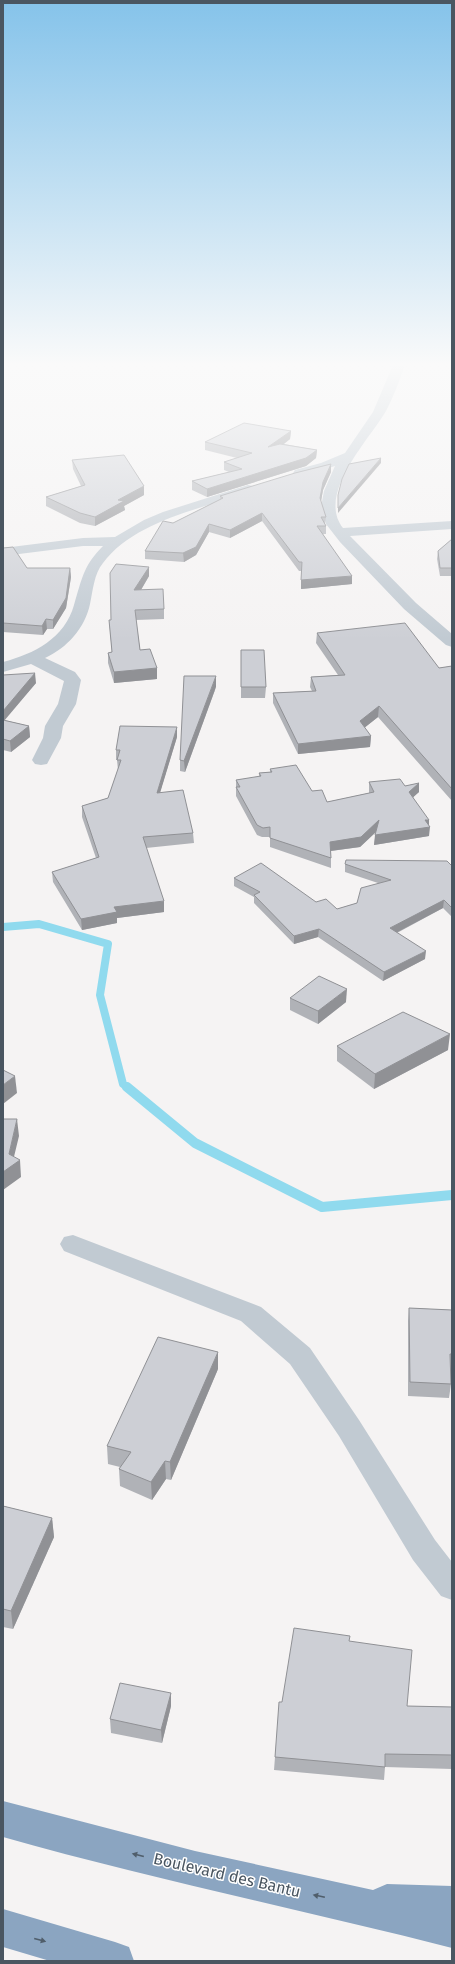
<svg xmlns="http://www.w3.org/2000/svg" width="455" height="1964" viewBox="0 0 455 1964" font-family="'Fira Sans',sans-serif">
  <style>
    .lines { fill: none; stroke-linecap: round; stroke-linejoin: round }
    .stream-far1 { stroke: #90daee; stroke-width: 8 }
    .stream { stroke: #90daee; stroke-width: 10 }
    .minor { fill: #c1cad2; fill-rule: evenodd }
    .highway { fill: #8ba5c1; fill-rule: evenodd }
    .wall { fill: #b0b2b7 }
    .shaded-wall { fill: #909195 }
    .building { fill: #cdcfd5; stroke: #909195 }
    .oneway { fill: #505e6b }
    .labels { text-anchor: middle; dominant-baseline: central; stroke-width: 3; stroke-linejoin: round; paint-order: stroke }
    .near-street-label { font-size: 16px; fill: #4a5661; stroke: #fff }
  </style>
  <rect width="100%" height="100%" fill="#f5f3f3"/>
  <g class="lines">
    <!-- stream-far1 -->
    <path class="stream-far1" d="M 3,927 L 39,924 L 108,944 L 100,995 L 123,1084 L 128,1088"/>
    <!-- stream -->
    <path class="stream" d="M 127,1087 L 195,1143 L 322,1207 L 452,1195"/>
    <!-- minor -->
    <g class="minor">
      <path d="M 393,365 L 405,365 C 399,381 394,396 386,411 C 369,440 316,494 343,528 L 452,521 L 452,529 L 350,536 L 416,603 L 452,634 L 452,647 L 446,645 L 404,609 L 340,542 L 326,524 L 321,507 L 324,491 L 335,466 L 300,477 L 295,476 L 293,473 L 295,470 L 321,463 L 345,453 L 373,412 Z"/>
      <path d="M 248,485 L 253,486 L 255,489 L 253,492 C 205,507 134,521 103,563 C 94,574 93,590 90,604 C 85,628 67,648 45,658 L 75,672 L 81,680 L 76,704 L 63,726 L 61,738 L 47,764 L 41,765 L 35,764 L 32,760 L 43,738 L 45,726 L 58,704 L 64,681 L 31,664 L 3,672 L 3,662 C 34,654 65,638 74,605 C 82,579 83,566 103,546 L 83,546 L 3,556 L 3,548 L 83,538 L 115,537 L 144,520 L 163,512 Z"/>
      <path d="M 73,1235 L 261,1307 L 310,1348 L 359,1420 L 435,1540 L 452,1562 L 452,1600 L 441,1596 L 413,1560 L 339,1436 L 290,1364 L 241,1321 L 64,1251 L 60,1244 L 64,1237 Z"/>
    </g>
    <!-- highway -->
    <g class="highway">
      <path d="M 3,1801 L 195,1851 L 373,1890 L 387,1884 L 452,1886 L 452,1948 C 303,1910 151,1879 3,1837 Z"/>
      <path d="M 3,1909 L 115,1942 L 129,1947 L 134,1961 L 50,1961 L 3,1947 Z"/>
    </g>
  </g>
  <!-- wall -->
  <g class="wall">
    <path d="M 291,431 L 290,439 L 284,444 L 317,450 L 316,458 L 306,466 L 207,497 L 192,490 L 192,481 L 229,472 L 224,470 L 224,462 L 237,458 L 205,450 L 205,442 Z"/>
    <path d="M 72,460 L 144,495 L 124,506 L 125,510 L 95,526 L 80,523 L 46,506 L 46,497 L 81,486 L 73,469 Z"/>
    <path d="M 331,472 L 323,490 L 321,501 L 326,517 L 325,524 L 326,526 L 326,534 L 323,534 L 352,584 L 301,589 L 302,571 L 299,571 L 262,521 L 230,538 L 209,532 L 196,555 L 184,562 L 145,559 L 145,551 L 220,500 L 220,496 Z"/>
    <path d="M 452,539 L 452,576 L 440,576 L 437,559 L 438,551 Z"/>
    <path d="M 3,548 L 27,568 L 70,568 L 71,577 L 66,608 L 53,629 L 47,629 L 43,635 L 3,632 Z"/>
    <path d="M 149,567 L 149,576 L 141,590 L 164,609 L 164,619 L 136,620 L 140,650 L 157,668 L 157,679 L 114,683 L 108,663 L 108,653 L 112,652 L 109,620 L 111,620 Z"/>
    <path d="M 317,633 L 439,668 L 452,666 L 452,801 L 378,717 L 364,728 L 371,736 L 370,747 L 298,754 L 273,703 L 273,693 L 312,691 L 310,687 L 311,677 L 338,675 L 316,643 Z"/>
    <path d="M 241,650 L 266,687 L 265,698 L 241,698 Z"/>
    <path d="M 3,675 L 36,683 L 4,720 L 29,726 L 30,737 L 11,752 L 3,750 Z"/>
    <path d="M 216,687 L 185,772 L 180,771 L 180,760 Z"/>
    <path d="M 177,737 L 160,792 L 193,833 L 194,843 L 146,848 L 164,912 L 117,918 L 117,923 L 82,930 L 53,882 L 52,872 L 96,858 L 82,817 L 82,806 L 108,798 L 118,770 L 117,760 L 116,760 L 116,750 Z"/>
    <path d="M 270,769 L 312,791 L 327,802 L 369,793 L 369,782 L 405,786 L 419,783 L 419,792 L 413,797 L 429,825 L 429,836 L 374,845 L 376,832 L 360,847 L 331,851 L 331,868 L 270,847 L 270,837 L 262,837 L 257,835 L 236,796 L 236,780 L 259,777 L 259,773 L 270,772 Z"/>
    <path d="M 345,864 L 452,866 L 452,917 L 443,908 L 397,933 L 425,959 L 383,981 L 318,937 L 294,944 L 254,903 L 254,897 L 234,886 L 234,878 L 316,902 L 337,909 L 357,903 L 378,883 L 345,872 Z"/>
    <path d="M 290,998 L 346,1002 L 318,1024 L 290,1010 Z"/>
    <path d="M 337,1046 L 448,1050 L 374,1089 L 337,1061 Z"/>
    <path d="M 409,1308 L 452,1310 L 452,1368 L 451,1368 L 451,1384 L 449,1398 L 408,1396 L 408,1321 Z"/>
    <path d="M 218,1369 L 171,1480 L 166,1479 L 152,1500 L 120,1486 L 119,1469 L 120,1467 L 108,1464 L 107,1446 Z"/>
    <path d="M 3,1506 L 52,1518 L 54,1537 L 13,1629 L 3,1627 Z"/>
    <path d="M 350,1641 L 407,1706 L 452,1707 L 452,1769 L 385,1767 L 384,1780 L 274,1770 L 275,1757 L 282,1702 Z"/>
    <path d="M 171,1693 L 171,1706 L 162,1743 L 111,1733 L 110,1719 Z"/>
  </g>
  <!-- shaded-wall -->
  <g class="shaded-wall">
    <path d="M 291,431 L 290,439 L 268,456 L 268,447 Z"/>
    <path d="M 317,450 L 316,458 L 306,466 L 207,497 L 207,489 Z"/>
    <path d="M 381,458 L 381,463 L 338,513 L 338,508 Z"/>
    <path d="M 331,464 L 331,472 L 323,490 L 320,507 L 320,498 L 323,482 Z"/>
    <path d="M 144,486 L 144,495 L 124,506 L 125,510 L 95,526 L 95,517 L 118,500 Z"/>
    <path d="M 262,513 L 262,521 L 230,538 L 230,530 Z"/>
    <path d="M 209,524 L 209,532 L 196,555 L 184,562 L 183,553 Z"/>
    <path d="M 149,567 L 149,576 L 135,600 L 134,590 Z"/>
    <path d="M 70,568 L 71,577 L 66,608 L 53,629 L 53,620 Z"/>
    <path d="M 352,576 L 352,584 L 301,589 L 301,580 Z"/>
    <path d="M 46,619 L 47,629 L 43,635 L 42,626 Z"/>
    <path d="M 157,668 L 157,679 L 114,683 L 114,672 Z"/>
    <path d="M 35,673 L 36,683 L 4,721 L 3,711 Z"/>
    <path d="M 216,676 L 216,687 L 185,772 L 184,761 Z"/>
    <path d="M 379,706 L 378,717 L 359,732 L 360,721 Z"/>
    <path d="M 29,726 L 30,737 L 11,752 L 10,741 Z"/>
    <path d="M 177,727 L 177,737 L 157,803 L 157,793 Z"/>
    <path d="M 371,736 L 370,747 L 298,754 L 298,744 Z"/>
    <path d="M 419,783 L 419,792 L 409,801 L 409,792 Z"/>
    <path d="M 379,820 L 378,830 L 360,847 L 330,851 L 330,842 Z"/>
    <path d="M 425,820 L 429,820 L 429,827 L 430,827 L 429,836 L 374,845 L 375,835 Z"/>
    <path d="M 444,900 L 443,908 L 390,936 L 390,928 Z"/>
    <path d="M 164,901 L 164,912 L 117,918 L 117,923 L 82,930 L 81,919 L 114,907 Z"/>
    <path d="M 319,929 L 318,937 L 294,944 L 294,936 Z"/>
    <path d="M 426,951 L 425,959 L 383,981 L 384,972 Z"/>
    <path d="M 347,989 L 346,1002 L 318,1024 L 318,1011 Z"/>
    <path d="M 450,1034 L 448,1050 L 374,1089 L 375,1074 Z"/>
    <path d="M 15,1076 L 17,1093 L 3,1104 L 3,1085 Z"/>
    <path d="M 17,1119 L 19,1136 L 12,1165 L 20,1160 L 21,1177 L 3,1190 L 3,1172 L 9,1154 Z"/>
    <path d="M 218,1352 L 218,1369 L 171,1480 L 170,1462 Z"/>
    <path d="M 165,1461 L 166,1479 L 152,1500 L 151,1482 Z"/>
    <path d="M 52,1518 L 54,1537 L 13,1629 L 11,1611 Z"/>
    <path d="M 171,1693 L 171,1706 L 162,1743 L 161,1730 Z"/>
  </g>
  <!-- building -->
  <g class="building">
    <path d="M 244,423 L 291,431 L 268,447 L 280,444 L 317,450 L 306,458 L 207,489 L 192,481 L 242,469 L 224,462 L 252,453 L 205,442 Z"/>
    <path d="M 124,455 L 144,486 L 118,500 L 124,501 L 95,517 L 80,513 L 46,497 L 85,485 L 72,460 Z"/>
    <path d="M 381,458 L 338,508 L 338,495 L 342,479 L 349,464 Z"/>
    <path d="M 331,464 L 323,482 L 320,498 L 326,517 L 321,517 L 326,526 L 317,526 L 352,576 L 301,580 L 302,562 L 299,562 L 262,513 L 230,530 L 209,524 L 196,547 L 183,553 L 145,551 L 163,521 L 173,523 L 223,498 L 220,496 L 295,473 Z"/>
    <path d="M 452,539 L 452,568 L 440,568 L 438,551 Z"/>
    <path d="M 13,547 L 27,568 L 70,568 L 66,598 L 53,620 L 46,619 L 42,626 L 3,623 L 3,548 Z"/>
    <path d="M 116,564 L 149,567 L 134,590 L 163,589 L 164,609 L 135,610 L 140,650 L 150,649 L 157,668 L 114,672 L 108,653 L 112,652 L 109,620 L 111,620 L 110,573 Z"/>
    <path d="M 405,623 L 439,668 L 452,666 L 452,789 L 379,706 L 360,721 L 371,736 L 298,744 L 273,693 L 316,691 L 311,677 L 345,675 L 317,633 Z"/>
    <path d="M 241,650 L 264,650 L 266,687 L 241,687 Z"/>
    <path d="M 35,673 L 3,711 L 3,675 Z"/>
    <path d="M 184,676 L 216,676 L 184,761 L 180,760 Z"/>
    <path d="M 3,720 L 29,726 L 10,741 L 3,739 Z"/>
    <path d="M 120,726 L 177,727 L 157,793 L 183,790 L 193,833 L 143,837 L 164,901 L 114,907 L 117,912 L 81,919 L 52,872 L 99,857 L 82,806 L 108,798 L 121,760 L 117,760 L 120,750 L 116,750 Z"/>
    <path d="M 296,765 L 312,791 L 322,790 L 327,802 L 374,792 L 369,782 L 400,779 L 405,786 L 419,783 L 409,792 L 429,820 L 425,820 L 430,827 L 375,835 L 379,820 L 361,837 L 330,842 L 331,858 L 270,838 L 270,827 L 263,828 L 257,825 L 236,787 L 240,787 L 236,780 L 261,776 L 259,773 L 272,772 L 270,769 Z"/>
    <path d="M 346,860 L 447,861 L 452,866 L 452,908 L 444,900 L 390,928 L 426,951 L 384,972 L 319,929 L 294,936 L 254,895 L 260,892 L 234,878 L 261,863 L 316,902 L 326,899 L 337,909 L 357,903 L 361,888 L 391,880 L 345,864 Z"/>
    <path d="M 319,976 L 347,989 L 318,1011 L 290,998 Z"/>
    <path d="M 403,1012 L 450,1034 L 375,1074 L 337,1046 Z"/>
    <path d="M 3,1070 L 15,1076 L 3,1085 Z"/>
    <path d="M 3,1119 L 17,1119 L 9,1154 L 20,1160 L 3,1172 Z"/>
    <path d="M 409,1308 L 452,1310 L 452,1354 L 450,1354 L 451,1384 L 410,1382 Z"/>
    <path d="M 158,1337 L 218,1352 L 170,1462 L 165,1461 L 151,1482 L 119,1469 L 131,1452 L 107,1446 Z"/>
    <path d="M 3,1506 L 52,1518 L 11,1611 L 3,1609 Z"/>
    <path d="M 294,1628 L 350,1636 L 349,1641 L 412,1650 L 407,1706 L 452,1707 L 452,1755 L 385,1754 L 385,1767 L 275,1757 L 279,1702 L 282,1702 Z"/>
    <path d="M 120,1683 L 171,1693 L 161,1730 L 110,1719 Z"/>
  </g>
  <!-- one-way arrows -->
  <defs><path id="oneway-solid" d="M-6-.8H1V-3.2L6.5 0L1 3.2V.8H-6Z"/></defs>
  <g class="oneway">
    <use href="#oneway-solid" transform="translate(138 1855) rotate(-166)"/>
    <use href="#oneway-solid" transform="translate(319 1896) rotate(-168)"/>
    <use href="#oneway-solid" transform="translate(40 1940) rotate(15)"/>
  </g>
  <!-- sky -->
  <linearGradient id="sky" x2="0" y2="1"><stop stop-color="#85c3ea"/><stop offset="0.57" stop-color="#fafafa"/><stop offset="1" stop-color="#fafafa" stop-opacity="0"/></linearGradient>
  <rect width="455" height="640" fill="url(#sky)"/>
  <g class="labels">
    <!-- near-street labels -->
    <g class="near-street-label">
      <text transform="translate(227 1875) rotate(13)">Boulevard des Bantu</text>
    </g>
  </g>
  <!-- border -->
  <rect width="455" height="1964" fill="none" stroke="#4a5661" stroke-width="8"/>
</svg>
